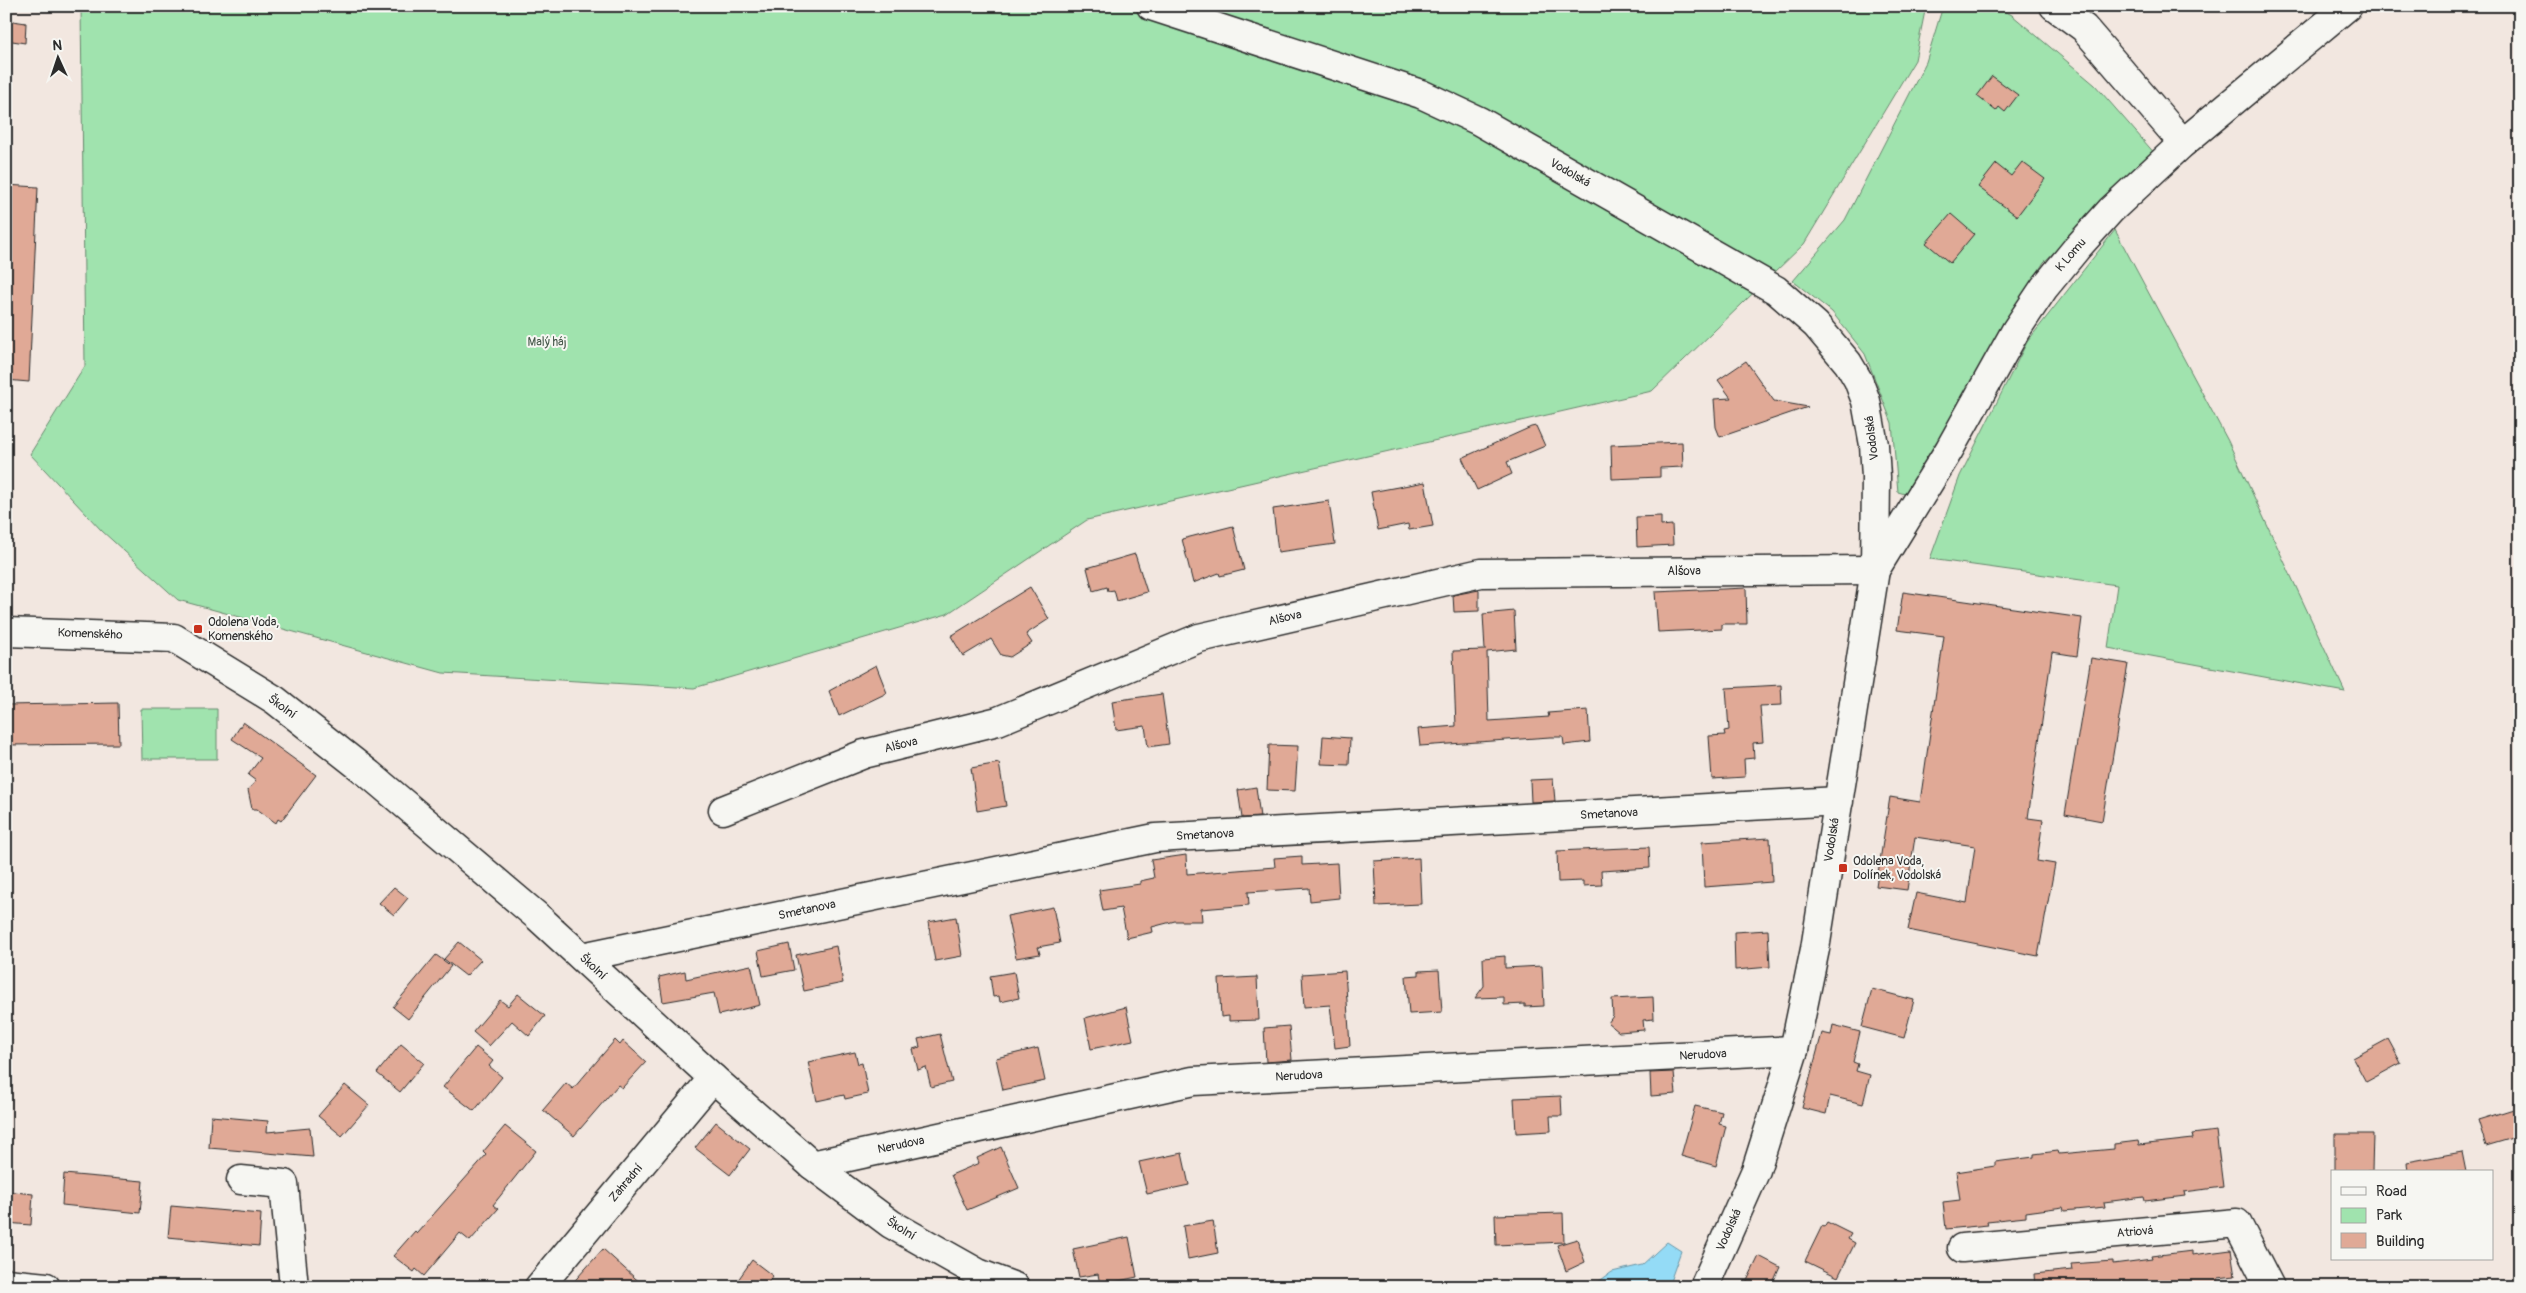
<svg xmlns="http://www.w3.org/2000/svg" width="2526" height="1293" viewBox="0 0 2526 1293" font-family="Pangolin,sans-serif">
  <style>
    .green { fill: #a0e3ae; stroke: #66876c }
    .water { fill: #94dbf6; stroke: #6a95a5 }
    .building { fill: #e0a996; stroke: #2b2b2b }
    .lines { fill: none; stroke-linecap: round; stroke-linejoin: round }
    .minor-casing { stroke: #2b2b2b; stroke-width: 31 }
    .minor { stroke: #f6f6f2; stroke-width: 28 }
    .poi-dot { fill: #c8321e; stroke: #f6f6f2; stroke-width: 2 }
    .labels { text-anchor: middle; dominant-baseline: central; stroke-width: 4; stroke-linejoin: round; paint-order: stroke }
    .street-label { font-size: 12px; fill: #2b2b2b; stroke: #f6f6f2 }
    .park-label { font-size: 12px; fill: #48594c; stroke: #f6f6f2 }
    .poi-label { font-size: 12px; fill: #2b2b2b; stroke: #f6f6f2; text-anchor: start }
  </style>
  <rect width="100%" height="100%" fill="#f2e7e0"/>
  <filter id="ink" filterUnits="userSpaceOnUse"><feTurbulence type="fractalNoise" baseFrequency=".02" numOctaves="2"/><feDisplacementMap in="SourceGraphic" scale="10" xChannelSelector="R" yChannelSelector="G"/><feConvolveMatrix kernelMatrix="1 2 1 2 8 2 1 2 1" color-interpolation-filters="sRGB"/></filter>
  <g filter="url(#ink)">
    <!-- green -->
    <g class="green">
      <path d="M 81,6 L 1926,6 L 1915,60 L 1804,244 L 1652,391 L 1087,520 L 947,614 L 694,688 L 443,673 L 178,600 L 102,531 L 30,454 L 85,366 Z"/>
      <path d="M 1943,6 L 1995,6 L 2012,15 L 2095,85 L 2156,155 L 2044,262 L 1977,370 L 1912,496 L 1898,492 L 1892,423 L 1865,354 L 1832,312 L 1793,281 L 1845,220 L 1926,62 Z"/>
      <path d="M 2115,230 L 2228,441 L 2345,692 L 2108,648 L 2117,585 L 1930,559 L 1960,476 L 2027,342 Z"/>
      <path d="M 141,709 L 217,709 L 217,759 L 142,759 Z"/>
    </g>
    <!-- water -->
    <path class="water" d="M 1667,1242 L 1681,1251 L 1668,1287 L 1591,1287 L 1612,1272 L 1642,1265 Z"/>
    <!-- building -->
    <g class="building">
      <path d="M 6,20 L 26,23 L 25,43 L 6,40 Z"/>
      <path d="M 1992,76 L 2018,95 L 2005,112 L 1999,107 L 1996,111 L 1977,96 Z"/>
      <path d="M 2022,162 L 2045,179 L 2017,216 L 1978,187 L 1996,164 L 2011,176 Z"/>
      <path d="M 6,185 L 38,187 L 29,382 L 6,380 Z"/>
      <path d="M 1951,214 L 1974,234 L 1950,263 L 1926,243 Z"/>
      <path d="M 1746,361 L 1774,401 L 1808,407 L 1720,437 L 1716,427 L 1714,399 L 1731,398 L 1718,380 Z"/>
      <path d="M 1536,426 L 1545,446 L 1507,462 L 1512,474 L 1477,490 L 1462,458 L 1531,427 Z"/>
      <path d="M 1682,442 L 1683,467 L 1660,468 L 1660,477 L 1612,479 L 1611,445 Z"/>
      <path d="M 1425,482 L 1433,526 L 1409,530 L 1408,524 L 1378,530 L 1371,492 Z"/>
      <path d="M 1329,501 L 1335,544 L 1278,552 L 1273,509 Z"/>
      <path d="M 1661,516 L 1661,526 L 1672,525 L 1673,545 L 1637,547 L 1636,517 Z"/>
      <path d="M 1233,526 L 1244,570 L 1220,576 L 1219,573 L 1193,583 L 1182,539 Z"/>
      <path d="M 1135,554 L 1147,592 L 1117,601 L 1114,590 L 1108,591 L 1107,587 L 1093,591 L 1087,568 Z"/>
      <path d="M 1030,587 L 1049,619 L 1026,634 L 1032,643 L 1010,657 L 1001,655 L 991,639 L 963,656 L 951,636 Z"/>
      <path d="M 1746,588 L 1747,624 L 1722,624 L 1722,629 L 1658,632 L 1655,592 Z"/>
      <path d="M 1479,590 L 1479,611 L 1454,612 L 1453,595 Z"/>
      <path d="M 1903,592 L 2082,618 L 2077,656 L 2052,652 L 2028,818 L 2043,820 L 2037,861 L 2055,864 L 2038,956 L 1908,930 L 1916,893 L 1967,903 L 1975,846 L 1915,837 L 1907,890 L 1876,886 L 1890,797 L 1920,802 L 1944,636 L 1897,630 Z"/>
      <path d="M 1514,611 L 1516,649 L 1487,652 L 1489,721 L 1549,717 L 1548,713 L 1588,710 L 1590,742 L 1564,745 L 1563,737 L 1550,737 L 1420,746 L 1418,729 L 1456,726 L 1453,651 L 1485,650 L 1483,614 Z"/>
      <path d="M 2091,658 L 2128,664 L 2102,821 L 2065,814 Z"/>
      <path d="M 876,665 L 887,693 L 839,716 L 829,691 Z"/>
      <path d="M 1781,685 L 1782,705 L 1760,706 L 1763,742 L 1753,743 L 1754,758 L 1744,759 L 1745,777 L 1712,779 L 1709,736 L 1725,735 L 1724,731 L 1729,730 L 1726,688 Z"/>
      <path d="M 1162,694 L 1169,744 L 1148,747 L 1145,726 L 1116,730 L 1112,701 Z"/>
      <path d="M 118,703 L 119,744 L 6,745 L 6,705 Z"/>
      <path d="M 243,722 L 316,775 L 281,821 L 278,819 L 276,823 L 257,809 L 252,809 L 248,790 L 256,781 L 248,775 L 261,758 L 232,739 Z"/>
      <path d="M 1323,736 L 1350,738 L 1349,765 L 1321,764 Z"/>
      <path d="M 1269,745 L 1298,746 L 1295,791 L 1267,790 Z"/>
      <path d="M 999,763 L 1006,806 L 977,811 L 971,768 Z"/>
      <path d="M 1553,779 L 1555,801 L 1531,802 L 1530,780 Z"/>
      <path d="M 1256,787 L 1260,817 L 1242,818 L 1238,790 Z"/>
      <path d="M 1770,838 L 1772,882 L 1704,887 L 1702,842 Z"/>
      <path d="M 1649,847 L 1650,868 L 1601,871 L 1602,885 L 1583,886 L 1583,881 L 1558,882 L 1557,851 Z"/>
      <path d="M 1186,855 L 1187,874 L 1275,867 L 1274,858 L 1302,856 L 1302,865 L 1337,863 L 1339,898 L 1310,901 L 1309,888 L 1248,892 L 1249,905 L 1201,909 L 1202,921 L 1175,921 L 1152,927 L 1153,932 L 1127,938 L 1121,908 L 1103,911 L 1099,890 L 1140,884 L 1140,881 L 1154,878 L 1151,860 Z"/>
      <path d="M 1419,858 L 1421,904 L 1376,906 L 1374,861 Z"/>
      <path d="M 394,887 L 408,898 L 394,915 L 379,903 Z"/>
      <path d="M 1053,907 L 1060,943 L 1038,947 L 1040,954 L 1016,958 L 1007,916 Z"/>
      <path d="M 956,917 L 962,956 L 935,961 L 928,922 Z"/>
      <path d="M 1768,930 L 1770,967 L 1735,970 L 1734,932 Z"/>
      <path d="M 459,942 L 481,960 L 466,976 L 444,959 Z"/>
      <path d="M 789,944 L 794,970 L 763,976 L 758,951 Z"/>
      <path d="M 836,946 L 843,983 L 804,991 L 796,955 Z"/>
      <path d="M 436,955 L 451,966 L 408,1019 L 393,1007 Z"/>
      <path d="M 1505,956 L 1505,968 L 1542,966 L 1544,1006 L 1525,1007 L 1525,1004 L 1504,1005 L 1504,997 L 1475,998 L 1484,986 L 1483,958 Z"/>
      <path d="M 751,965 L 760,1005 L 719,1015 L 714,993 L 663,1002 L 659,977 L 685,971 L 686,979 Z"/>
      <path d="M 1439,970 L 1442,1012 L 1409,1014 L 1406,976 L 1419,975 L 1419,971 Z"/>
      <path d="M 1345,971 L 1350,1046 L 1335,1048 L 1330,1005 L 1304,1007 L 1302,974 Z"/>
      <path d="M 1014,972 L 1019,998 L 1000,1002 L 999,996 L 993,997 L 990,976 Z"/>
      <path d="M 1257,977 L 1259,1020 L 1229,1021 L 1229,1016 L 1221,1017 L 1219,979 Z"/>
      <path d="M 1872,989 L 1914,1000 L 1904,1038 L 1862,1027 Z"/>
      <path d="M 518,994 L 545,1016 L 529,1036 L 512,1021 L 489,1046 L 473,1032 L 500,1000 L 508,1006 Z"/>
      <path d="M 1653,997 L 1654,1019 L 1643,1020 L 1644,1030 L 1619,1032 L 1608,1023 L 1613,1016 L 1612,999 Z"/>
      <path d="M 1126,1007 L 1133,1040 L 1091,1049 L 1085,1018 Z"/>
      <path d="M 1833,1025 L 1860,1032 L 1853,1062 L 1858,1064 L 1856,1071 L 1870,1075 L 1863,1104 L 1830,1096 L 1826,1114 L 1802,1108 L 1822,1033 L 1831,1035 Z"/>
      <path d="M 1289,1026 L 1292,1060 L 1266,1062 L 1264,1028 Z"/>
      <path d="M 940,1034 L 952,1082 L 931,1087 L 926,1067 L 918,1070 L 913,1049 L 920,1047 L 918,1039 Z"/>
      <path d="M 2388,1039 L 2401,1063 L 2366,1082 L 2353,1058 Z"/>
      <path d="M 615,1040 L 620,1045 L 623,1041 L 646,1062 L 622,1088 L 618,1085 L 574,1136 L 543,1110 L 566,1083 L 573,1089 Z"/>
      <path d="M 401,1044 L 424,1063 L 400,1092 L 377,1073 Z"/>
      <path d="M 476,1047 L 493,1061 L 489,1066 L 502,1077 L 474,1111 L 443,1087 Z"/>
      <path d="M 1038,1048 L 1045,1081 L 1003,1090 L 996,1058 Z"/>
      <path d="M 855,1052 L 858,1064 L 862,1063 L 868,1094 L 845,1099 L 844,1095 L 817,1101 L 808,1062 Z"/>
      <path d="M 1674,1072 L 1676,1094 L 1651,1096 L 1650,1073 Z"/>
      <path d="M 345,1085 L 369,1105 L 342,1136 L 318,1116 Z"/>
      <path d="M 1561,1096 L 1562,1116 L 1550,1116 L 1551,1131 L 1516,1133 L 1514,1098 Z"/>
      <path d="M 1695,1106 L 1722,1112 L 1719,1124 L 1726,1126 L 1716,1166 L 1681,1156 Z"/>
      <path d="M 2520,1107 L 2520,1136 L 2486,1146 L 2478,1120 Z"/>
      <path d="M 211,1116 L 268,1121 L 267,1132 L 310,1128 L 313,1157 L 209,1148 Z"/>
      <path d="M 716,1122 L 750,1149 L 730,1175 L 695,1148 Z"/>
      <path d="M 505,1126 L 536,1151 L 493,1205 L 498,1209 L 470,1241 L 460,1233 L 424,1276 L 416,1269 L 414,1272 L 393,1256 L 415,1231 L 417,1233 L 486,1155 L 483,1152 Z"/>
      <path d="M 2216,1131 L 2223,1187 L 2184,1192 L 2185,1196 L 2145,1201 L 2144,1197 L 2104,1202 L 2105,1207 L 2064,1211 L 2063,1207 L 2026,1212 L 2026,1217 L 1987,1221 L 1988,1225 L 1946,1229 L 1943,1202 L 1960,1200 L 1956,1172 L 1995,1166 L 1995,1162 L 2034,1157 L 2034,1154 L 2058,1151 L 2059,1154 L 2114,1149 L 2114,1144 L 2138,1141 L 2139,1145 L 2193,1139 L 2192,1134 Z"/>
      <path d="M 2335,1134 L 2373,1134 L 2372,1171 L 2335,1171 Z"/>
      <path d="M 1001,1147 L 1019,1188 L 967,1210 L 951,1175 L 979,1163 L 977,1158 Z"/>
      <path d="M 2462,1152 L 2466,1172 L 2408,1172 L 2407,1162 Z"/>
      <path d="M 1182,1153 L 1189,1185 L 1147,1194 L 1139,1162 Z"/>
      <path d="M 64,1174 L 143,1181 L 140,1213 L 62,1205 Z"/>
      <path d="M 6,1191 L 33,1194 L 31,1225 L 6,1223 Z"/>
      <path d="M 171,1206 L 261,1214 L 259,1246 L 168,1237 Z"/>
      <path d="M 1563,1213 L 1564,1242 L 1496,1245 L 1495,1215 Z"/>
      <path d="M 1213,1221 L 1218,1253 L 1188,1259 L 1183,1226 Z"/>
      <path d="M 1827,1222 L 1851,1234 L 1848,1239 L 1855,1243 L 1838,1277 L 1805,1261 L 1822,1226 L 1824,1227 Z"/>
      <path d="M 1129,1237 L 1137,1277 L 1100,1285 L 1098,1274 L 1079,1277 L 1073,1249 Z"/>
      <path d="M 1577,1239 L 1585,1262 L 1566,1271 L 1557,1245 Z"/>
      <path d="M 603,1249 L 645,1287 L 569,1287 Z"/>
      <path d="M 2231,1250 L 2235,1276 L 2218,1278 L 2219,1287 L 2035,1287 L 2034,1274 L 2072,1270 L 2071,1264 L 2113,1261 L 2113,1264 L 2152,1259 L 2151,1256 L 2192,1251 L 2192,1255 Z"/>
      <path d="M 1759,1256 L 1780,1267 L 1771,1287 L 1744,1287 Z"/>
      <path d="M 752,1260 L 773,1276 L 765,1287 L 733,1287 Z"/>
    </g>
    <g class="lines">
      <!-- minor casing -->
      <g class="minor-casing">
        <g id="minor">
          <path d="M 1151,6 L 1421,94 L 1479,121 L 1776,290 L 1816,325 L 1848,363 L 1858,380 L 1866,401 L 1874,445 L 1876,477 L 1875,570 L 1815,949 L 1794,1050 L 1756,1170 L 1704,1287"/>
          <path d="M 2054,6 L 2084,28 L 2183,143"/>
          <path d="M 1875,570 L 1949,450 L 2016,330 L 2044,288 L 2076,249 L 2111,210 L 2183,143 L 2348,6"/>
          <path d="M 6,632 L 174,638 L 275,700 L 369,774 L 538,917 L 713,1078 L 812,1165 L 891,1224 L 978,1273 L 1015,1287"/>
          <path d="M 723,810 L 864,754 L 998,721 L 1199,638 L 1481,573 L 1875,570"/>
          <path d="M 582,957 L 1155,838 L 1839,801"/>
          <path d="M 812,1165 L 1193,1081 L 1794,1050"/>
          <path d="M 241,1180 L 284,1184 L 294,1287"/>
          <path d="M 1962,1248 L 2237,1223 L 2270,1287"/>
          <path d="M 6,1283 L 46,1287"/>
          <path d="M 539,1287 L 713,1078"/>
        </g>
      </g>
      <!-- minor -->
      <use href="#minor" class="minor"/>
    </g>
  </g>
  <!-- markers -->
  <g class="poi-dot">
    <rect x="193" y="624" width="10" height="10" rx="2.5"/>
    <rect x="1838" y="863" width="10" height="10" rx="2.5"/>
  </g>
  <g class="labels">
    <!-- street labels -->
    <g class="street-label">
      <text transform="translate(1570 173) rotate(30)">Vodolská</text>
      <text transform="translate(2071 255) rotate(-49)">K Lomu</text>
      <text transform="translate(1872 438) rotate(-97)">Vodolská</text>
      <text x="1684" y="571">Alšova</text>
      <text transform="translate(1285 618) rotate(-13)">Alšova</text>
      <text transform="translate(90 634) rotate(2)">Komenského</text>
      <text transform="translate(282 707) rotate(36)">Školní</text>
      <text transform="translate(901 745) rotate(-14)">Alšova</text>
      <text transform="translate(1609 814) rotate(-3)">Smetanova</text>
      <text transform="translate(1205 835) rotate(-3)">Smetanova</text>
      <text transform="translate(1832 840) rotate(-81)">Vodolská</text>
      <text transform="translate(807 910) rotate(-12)">Smetanova</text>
      <text transform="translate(593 967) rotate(43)">Školní</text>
      <text transform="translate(1703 1055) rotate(-3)">Nerudova</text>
      <text transform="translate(1299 1076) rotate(-3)">Nerudova</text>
      <text transform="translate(901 1145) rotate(-12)">Nerudova</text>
      <text transform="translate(626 1183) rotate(-50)">Zahradní</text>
      <text transform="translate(901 1229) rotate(31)">Školní</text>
      <text transform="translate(1729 1230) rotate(-66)">Vodolská</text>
      <text transform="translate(2135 1232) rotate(-5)">Atriová</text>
    </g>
    <!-- park labels -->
    <g class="park-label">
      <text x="547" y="342">Malý háj</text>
    </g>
    <!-- poi labels -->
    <g class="poi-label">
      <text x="208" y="622">Odolena Voda,<tspan x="208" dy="14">Komenského</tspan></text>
      <text x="1853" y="861">Odolena Voda,<tspan x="1853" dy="14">Dolínek, Vodolská</tspan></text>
    </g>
  </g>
  <!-- margin -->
  <rect width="2526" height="1293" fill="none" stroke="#f6f6f2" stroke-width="25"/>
  <rect x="12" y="12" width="2501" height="1268" fill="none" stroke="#2b2b2b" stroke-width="2" filter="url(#ink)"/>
  <!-- legend -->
  <rect x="2331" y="1170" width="162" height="90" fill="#f6f6f2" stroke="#a5a5a2"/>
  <rect x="2341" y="1187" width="25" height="8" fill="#f6f6f2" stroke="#a5a5a2"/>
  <text x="2376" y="1196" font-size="15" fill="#2b2b2b">Road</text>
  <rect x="2341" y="1208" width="25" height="15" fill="#a0e3ae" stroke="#a5a5a2"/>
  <text x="2376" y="1220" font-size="15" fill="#2b2b2b">Park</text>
  <rect x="2341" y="1233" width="25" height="15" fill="#e0a996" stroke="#a5a5a2"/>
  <text x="2376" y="1246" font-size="15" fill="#2b2b2b">Building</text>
  <!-- north arrow -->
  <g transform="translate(58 58) rotate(357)" stroke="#f6f6f2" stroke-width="4" paint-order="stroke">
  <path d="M0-4L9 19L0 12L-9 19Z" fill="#2b2b2b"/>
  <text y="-8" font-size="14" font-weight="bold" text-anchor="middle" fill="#2b2b2b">N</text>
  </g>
</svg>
